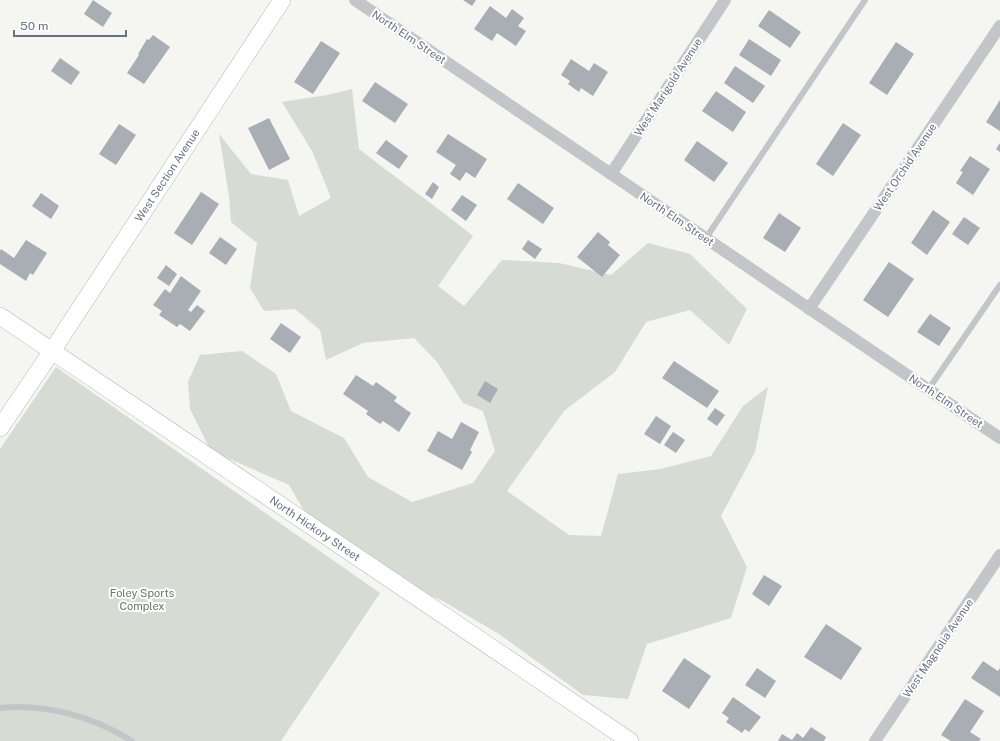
<svg xmlns="http://www.w3.org/2000/svg" width="1000" height="741" viewBox="0 0 1000 741" font-family="'Public Sans',sans-serif">
  <style>
    .green { fill: #d6dcd3 }
    .building { fill: #a8aeb4 }
    .lines { fill: none; stroke-linecap: round; stroke-linejoin: round }
    .secondary-casing { stroke: #b3b7bb; stroke-width: 18 }
    .lane { stroke: #c3c5c9; stroke-width: 6 }
    .street { stroke: #c3c5c9; stroke-width: 12 }
    .secondary { stroke: #fff; stroke-width: 17 }
    .labels { text-anchor: middle; dominant-baseline: central; stroke-width: 4; stroke-linejoin: round; paint-order: stroke }
    .street-label { font-size: 11px; fill: #667281; stroke: #fff }
    .park-label { font-size: 11px; fill: #677865; stroke: #fff }
  </style>
  <rect width="100%" height="100%" fill="#f5f5f2"/>
  <!-- green -->
  <g class="green">
    <path d="M 352,89 L 359,149 C 397,179 436,206 473,236 L 438,286 L 464,306 L 502,260 L 559,263 L 611,275 L 648,243 L 690,254 L 747,309 L 729,345 L 690,310 L 646,322 L 615,372 L 564,411 L 507,491 L 569,535 L 601,536 L 618,474 L 660,469 L 711,456 L 743,406 L 768,387 L 755,452 L 721,516 L 747,567 L 731,618 L 647,644 L 628,699 L 583,695 L 499,634 L 441,600 L 366,572 L 307,516 L 289,485 L 211,451 L 190,409 L 188,382 L 200,355 L 242,351 L 276,374 L 291,411 L 344,438 L 368,477 L 412,502 L 473,483 L 495,451 L 483,411 L 463,403 L 437,362 L 414,338 L 363,343 L 326,360 L 320,330 L 295,309 L 264,311 L 250,288 L 257,243 L 231,222 L 229,196 L 219,134 L 251,174 L 288,180 L 299,216 L 331,198 L 312,151 L 282,102 L 327,95 Z"/>
    <path d="M 56,367 L 380,593 L 281,741 L 0,741 L 0,449 Z"/>
  </g>
  <!-- building -->
  <g class="building">
    <path d="M 93,0 L 112,13 L 103,27 L 84,14 Z"/>
    <path d="M 463,0 L 476,0 L 472,6 Z"/>
    <path d="M 490,6 L 506,18 L 512,9 L 524,18 L 518,26 L 526,31 L 516,46 L 497,33 L 492,41 L 474,29 Z"/>
    <path d="M 769,10 L 801,32 L 790,48 L 758,26 Z"/>
    <path d="M 153,35 L 170,47 L 144,84 L 127,73 L 139,55 L 138,54 L 147,39 L 149,40 Z"/>
    <path d="M 749,39 L 781,60 L 771,76 L 739,55 Z"/>
    <path d="M 321,41 L 340,53 L 313,94 L 294,82 Z"/>
    <path d="M 896,42 L 914,54 L 887,95 L 869,83 Z"/>
    <path d="M 60,58 L 80,72 L 71,85 L 51,71 Z"/>
    <path d="M 571,59 L 589,71 L 594,63 L 608,72 L 593,96 L 581,88 L 579,92 L 568,84 L 570,81 L 561,75 Z"/>
    <path d="M 735,66 L 765,86 L 753,103 L 724,83 Z"/>
    <path d="M 375,82 L 408,104 L 395,123 L 362,101 Z"/>
    <path d="M 716,91 L 746,112 L 733,132 L 702,111 Z"/>
    <path d="M 1000,100 L 1000,131 L 986,122 Z"/>
    <path d="M 269,118 L 290,159 L 269,170 L 248,128 Z"/>
    <path d="M 843,123 L 861,135 L 833,176 L 816,164 Z"/>
    <path d="M 119,124 L 136,135 L 116,165 L 99,154 Z"/>
    <path d="M 448,134 L 487,159 L 475,178 L 466,172 L 460,181 L 450,174 L 456,165 L 436,152 Z"/>
    <path d="M 386,140 L 408,156 L 399,169 L 376,153 Z"/>
    <path d="M 697,141 L 728,163 L 714,182 L 684,160 Z"/>
    <path d="M 1000,143 L 1000,152 L 996,149 Z"/>
    <path d="M 970,156 L 990,169 L 973,195 L 956,183 L 963,172 L 960,171 Z"/>
    <path d="M 433,182 L 439,187 L 432,199 L 425,194 Z"/>
    <path d="M 518,183 L 554,208 L 543,224 L 507,199 Z"/>
    <path d="M 201,192 L 219,204 L 192,245 L 174,233 Z"/>
    <path d="M 41,193 L 59,206 L 51,219 L 32,206 Z"/>
    <path d="M 462,195 L 477,205 L 466,221 L 451,210 Z"/>
    <path d="M 933,210 L 950,222 L 927,255 L 911,243 Z"/>
    <path d="M 779,213 L 801,228 L 785,252 L 763,238 Z"/>
    <path d="M 964,217 L 980,228 L 968,245 L 952,234 Z"/>
    <path d="M 598,232 L 610,242 L 608,245 L 620,255 L 602,277 L 577,257 Z"/>
    <path d="M 220,237 L 237,249 L 226,265 L 209,253 Z"/>
    <path d="M 26,240 L 47,253 L 33,275 L 30,273 L 26,281 L 0,264 L 0,251 L 1,249 L 14,258 Z"/>
    <path d="M 528,240 L 542,249 L 535,259 L 522,249 Z"/>
    <path d="M 889,262 L 914,279 L 888,317 L 863,300 Z"/>
    <path d="M 166,265 L 177,274 L 169,286 L 157,278 Z"/>
    <path d="M 181,276 L 201,291 L 188,310 L 191,312 L 197,305 L 205,311 L 190,331 L 180,324 L 177,327 L 159,315 L 162,311 L 153,305 L 165,289 L 170,293 Z"/>
    <path d="M 930,314 L 951,328 L 939,346 L 917,332 Z"/>
    <path d="M 281,323 L 301,337 L 290,353 L 270,339 Z"/>
    <path d="M 674,361 L 719,391 L 707,408 L 662,378 Z"/>
    <path d="M 356,375 L 373,386 L 376,382 L 397,397 L 394,401 L 411,413 L 399,432 L 383,421 L 380,424 L 366,414 L 368,411 L 343,394 Z"/>
    <path d="M 485,381 L 498,389 L 490,403 L 477,395 Z"/>
    <path d="M 715,408 L 725,415 L 717,426 L 707,419 Z"/>
    <path d="M 656,416 L 671,426 L 660,444 L 644,434 Z"/>
    <path d="M 461,422 L 479,432 L 470,450 L 472,452 L 462,470 L 427,451 L 438,431 L 452,439 Z"/>
    <path d="M 673,432 L 685,440 L 676,453 L 664,445 Z"/>
    <path d="M 764,575 L 782,586 L 769,606 L 752,594 Z"/>
    <path d="M 826,624 L 862,648 L 841,680 L 804,657 Z"/>
    <path d="M 684,658 L 711,676 L 689,709 L 662,691 Z"/>
    <path d="M 983,661 L 998,671 L 1000,668 L 1000,697 L 971,678 Z"/>
    <path d="M 757,668 L 776,681 L 765,698 L 745,685 Z"/>
    <path d="M 733,697 L 761,717 L 749,732 L 745,729 L 742,733 L 726,722 L 729,718 L 722,713 Z"/>
    <path d="M 965,699 L 984,711 L 970,732 L 981,739 L 979,741 L 951,741 L 941,735 Z"/>
    <path d="M 811,727 L 826,737 L 824,741 L 778,741 L 782,734 L 792,740 L 797,733 L 803,738 Z"/>
  </g>
  <g class="lines">
    <!-- secondary casing -->
    <g class="secondary-casing">
      <g id="secondary">
        <path id="s1" d="M 0,316 L 630,741"/>
        <path id="s2" d="M 0,428 L 52,351 L 282,0"/>
      </g>
    </g>
    <!-- lane -->
    <g class="lane">
      <path d="M 706,238 L 865,0"/>
      <path d="M 928,390 L 1000,285"/>
      <path d="M 0,708 C 45,703 94,717 132,741"/>
    </g>
    <!-- street -->
    <g class="street">
      <path d="M 355,0 L 1000,438"/>
      <path d="M 611,174 L 725,0"/>
      <path d="M 809,309 L 1000,26"/>
      <path d="M 875,741 L 1000,555"/>
    </g>
    <!-- secondary -->
    <use href="#secondary" class="secondary"/>
  </g>
  <g class="labels">
    <!-- street labels -->
    <g class="street-label">
      <text transform="translate(409 37) rotate(34)">North Elm Street</text>
      <text transform="translate(668 87) rotate(-57)">West Marigold Avenue</text>
      <text transform="translate(905 167) rotate(-56)">West Orchid Avenue</text>
      <text stroke="none"><textPath href="#s2" startOffset="303">West Section Avenue</textPath></text>
      <text transform="translate(677 219) rotate(34)">North Elm Street</text>
      <text transform="translate(946 401) rotate(34)">North Elm Street</text>
      <text stroke="none"><textPath href="#s1" startOffset="380">North Hickory Street</textPath></text>
      <text transform="translate(938 648) rotate(-56)">West Magnolia Avenue</text>
    </g>
    <!-- park labels -->
    <g class="park-label">
      <text x="142" y="593">Foley Sports<tspan x="142" dy="13">Complex</tspan></text>
    </g>
  </g>
  <!-- scale -->
  <path d="M14 30v6h112v-6" fill="none" stroke="#667281" stroke-width="2"/>
  <text x="20" y="30" font-size="12" fill="#667281" stroke="#ffffff" stroke-width="3" paint-order="stroke">50 m</text>
</svg>
